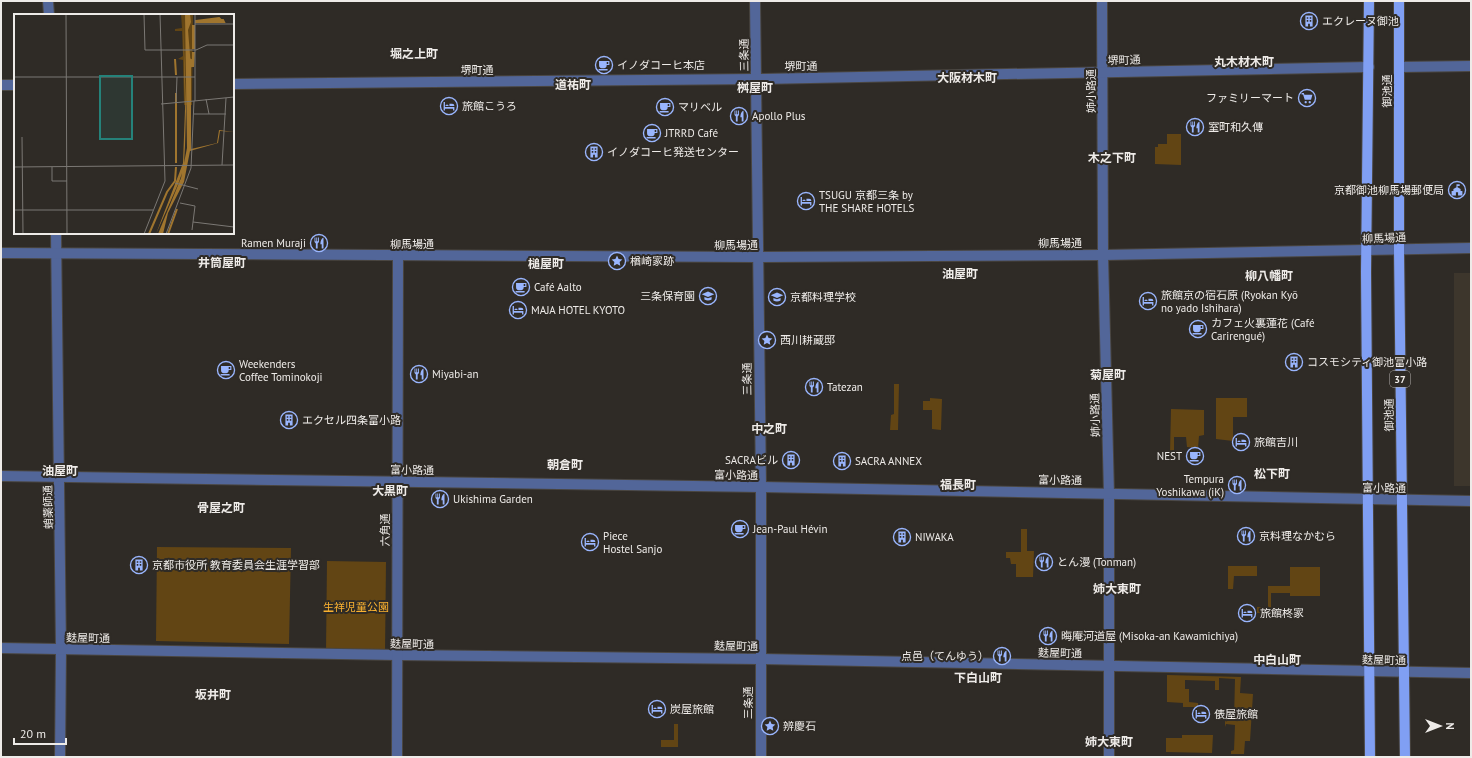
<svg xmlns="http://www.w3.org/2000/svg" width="1472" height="758" viewBox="0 0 1472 758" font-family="'PT Sans','Noto Sans JP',sans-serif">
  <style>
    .built { fill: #3d362c }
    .green { fill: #624514 }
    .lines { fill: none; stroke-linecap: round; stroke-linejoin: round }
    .minor-casing { stroke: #4a4641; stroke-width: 12 }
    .primary-casing { stroke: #4a4641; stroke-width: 12 }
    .minor { stroke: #526699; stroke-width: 10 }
    .primary { stroke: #809ff3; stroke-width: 10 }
    .labels { text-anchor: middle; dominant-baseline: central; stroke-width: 4; stroke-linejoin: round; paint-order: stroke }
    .shield { fill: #2f2b26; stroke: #b5b1ae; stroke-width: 1 }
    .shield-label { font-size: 10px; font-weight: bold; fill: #eeebe8 }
    .poi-label { font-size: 11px; fill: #eeebe8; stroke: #2f2b26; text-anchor: start }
    .street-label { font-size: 11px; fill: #eeebe8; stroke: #2f2b26 }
    .park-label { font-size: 11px; fill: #fbb230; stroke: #2f2b26 }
    .neighbourhood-label { font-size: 12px; font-weight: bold; fill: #eeebe8; stroke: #2f2b26 }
    .inset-river { fill: none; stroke: #a0752e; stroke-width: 2 }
    .inset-road { fill: none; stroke: #7b7874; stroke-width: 1 }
    .view { fill: #25827a; fill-opacity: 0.15; stroke: #25827a; stroke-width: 2 }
    .inset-edge { fill: none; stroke: #eeebe8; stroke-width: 2 }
  </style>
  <rect width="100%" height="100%" fill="#2f2b26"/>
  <!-- built -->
  <rect class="built" x="1454" y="273" width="17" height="213"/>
  <!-- green -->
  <g class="green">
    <path d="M 1167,134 L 1181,134 L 1181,165 L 1155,164 L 1155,147 L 1158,147 L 1158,144 L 1167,144 Z"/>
    <path d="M 894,384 L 899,384 L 898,430 L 890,430 L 891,415 L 894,414 Z"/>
    <path d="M 930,398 L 942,399 L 941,430 L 932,429 L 932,410 L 923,410 L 923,401 L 930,401 Z"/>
    <path d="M 1216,398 L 1247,398 L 1247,417 L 1233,417 L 1233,441 L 1216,439 Z"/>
    <path d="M 1171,409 L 1204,410 L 1204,435 L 1199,436 L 1198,448 L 1187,447 L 1186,437 L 1174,437 L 1174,453 L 1170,453 Z"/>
    <path d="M 1021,529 L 1027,529 L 1027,551 L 1034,551 L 1033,577 L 1016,577 L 1016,564 L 1011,564 L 1010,558 L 1006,558 L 1006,552 L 1021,552 Z"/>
    <path d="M 157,547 L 291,548 L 289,644 L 156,641 Z"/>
    <path d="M 327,561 L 386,562 L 385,653 L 326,652 Z"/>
    <path d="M 1228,566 L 1257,566 L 1257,576 L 1234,576 L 1233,589 L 1228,589 Z"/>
    <path d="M 1290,567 L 1320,567 L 1320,596 L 1290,596 L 1290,593 L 1271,593 L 1271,613 L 1257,613 L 1257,607 L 1268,607 L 1268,586 L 1290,586 Z"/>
    <path d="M 1167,675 L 1241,677 L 1240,693 L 1253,694 L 1250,741 L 1245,741 L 1244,754 L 1231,754 L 1231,751 L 1234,750 L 1235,725 L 1226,724 L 1225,727 L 1225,720 L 1234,720 L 1235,679 L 1219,678 L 1219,690 L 1215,690 L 1215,681 L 1185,680 L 1185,689 L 1189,689 L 1189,702 L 1198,703 L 1198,707 L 1183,707 L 1183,703 L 1167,702 Z"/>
    <path d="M 674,724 L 678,724 L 678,747 L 661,747 L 661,740 L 674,740 Z"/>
    <path d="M 1182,735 L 1213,735 L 1212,753 L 1166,752 L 1166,738 L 1182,738 Z"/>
  </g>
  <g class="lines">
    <!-- minor casing -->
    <g class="minor-casing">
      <g id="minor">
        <path d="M 48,1 L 49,15"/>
        <path d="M 755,1 L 761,487 L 761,757"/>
        <path d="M 1102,1 L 1103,255 L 1109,494 L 1109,757"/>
        <path d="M 1399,67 L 1471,66"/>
        <path d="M 233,84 L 756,79 L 1369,67"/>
        <path d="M 1,85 L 15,85"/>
        <path d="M 56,233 L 61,650 L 60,757"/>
        <path d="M 1,253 L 757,257 L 1103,255 L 1471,248"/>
        <path d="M 1,476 L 761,487 L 1471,501"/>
        <path d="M 1,648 L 397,655 L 760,659 L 1471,673"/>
        <path d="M 397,757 L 398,256"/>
      </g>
    </g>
    <!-- primary casing -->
    <g class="primary-casing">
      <g id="primary">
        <path d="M 1369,1 L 1366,272 L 1370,757"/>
        <path d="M 1399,1 L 1399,250 L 1405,757"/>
      </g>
    </g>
    <!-- minor -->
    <use href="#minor" class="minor"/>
    <!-- primary -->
    <use href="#primary" class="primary"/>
  </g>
  <!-- icons -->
  <defs>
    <g id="building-ring" transform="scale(0.9)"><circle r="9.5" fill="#2f2b26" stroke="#99b5fd" stroke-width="1.5"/><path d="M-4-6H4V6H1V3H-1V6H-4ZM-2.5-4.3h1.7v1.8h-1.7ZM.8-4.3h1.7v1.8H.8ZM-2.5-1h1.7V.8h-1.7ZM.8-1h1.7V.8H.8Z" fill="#99b5fd"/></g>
    <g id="cafe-ring" transform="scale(0.9)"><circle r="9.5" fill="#2f2b26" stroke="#99b5fd" stroke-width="1.5"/><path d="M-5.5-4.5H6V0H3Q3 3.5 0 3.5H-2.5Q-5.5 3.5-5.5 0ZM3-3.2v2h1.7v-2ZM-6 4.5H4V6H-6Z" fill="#99b5fd"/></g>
    <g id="supermarket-ring" transform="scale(0.9)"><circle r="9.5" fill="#2f2b26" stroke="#99b5fd" stroke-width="1.5"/><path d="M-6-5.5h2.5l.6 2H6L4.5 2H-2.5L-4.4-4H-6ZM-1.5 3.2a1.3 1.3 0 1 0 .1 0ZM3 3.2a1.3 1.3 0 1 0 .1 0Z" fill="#99b5fd"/></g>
    <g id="hotel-ring" transform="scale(0.9)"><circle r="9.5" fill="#2f2b26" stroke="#99b5fd" stroke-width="1.5"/><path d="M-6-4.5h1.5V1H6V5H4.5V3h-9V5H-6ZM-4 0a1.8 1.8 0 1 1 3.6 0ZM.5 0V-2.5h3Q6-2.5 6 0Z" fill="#99b5fd"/></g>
    <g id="restaurant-ring" transform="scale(0.9)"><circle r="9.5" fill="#2f2b26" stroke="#99b5fd" stroke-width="1.5"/><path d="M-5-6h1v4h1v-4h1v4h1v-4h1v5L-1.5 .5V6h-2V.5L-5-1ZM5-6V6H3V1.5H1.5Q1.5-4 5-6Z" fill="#99b5fd"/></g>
    <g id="civic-ring" transform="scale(0.9)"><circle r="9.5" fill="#2f2b26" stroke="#99b5fd" stroke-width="1.5"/><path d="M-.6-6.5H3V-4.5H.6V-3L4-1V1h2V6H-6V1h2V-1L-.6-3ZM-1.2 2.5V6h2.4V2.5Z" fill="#99b5fd"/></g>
    <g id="sight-ring" transform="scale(0.9)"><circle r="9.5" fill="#2f2b26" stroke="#99b5fd" stroke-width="1.5"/><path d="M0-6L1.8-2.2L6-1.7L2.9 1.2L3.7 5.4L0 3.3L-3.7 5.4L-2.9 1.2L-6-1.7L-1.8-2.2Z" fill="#99b5fd"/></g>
    <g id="school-ring" transform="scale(0.9)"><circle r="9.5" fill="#2f2b26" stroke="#99b5fd" stroke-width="1.5"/><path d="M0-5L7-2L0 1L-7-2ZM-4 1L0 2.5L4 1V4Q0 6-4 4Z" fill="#99b5fd"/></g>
    <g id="university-ring" transform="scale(0.9)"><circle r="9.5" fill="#2f2b26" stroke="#99b5fd" stroke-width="1.5"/><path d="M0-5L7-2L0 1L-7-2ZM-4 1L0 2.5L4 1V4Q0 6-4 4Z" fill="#99b5fd"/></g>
  </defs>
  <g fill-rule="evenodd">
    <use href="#building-ring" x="1309" y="21"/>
    <use href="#cafe-ring" x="604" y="65"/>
    <use href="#supermarket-ring" x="1307" y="98"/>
    <use href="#hotel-ring" x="449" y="106"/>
    <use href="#cafe-ring" x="665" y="107"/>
    <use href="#restaurant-ring" x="739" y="116"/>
    <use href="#restaurant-ring" x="1195" y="127"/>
    <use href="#cafe-ring" x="652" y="133"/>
    <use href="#building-ring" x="594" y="152"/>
    <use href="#civic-ring" x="1457" y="190"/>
    <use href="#hotel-ring" x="806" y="201"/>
    <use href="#restaurant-ring" x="319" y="243"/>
    <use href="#sight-ring" x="617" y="261"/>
    <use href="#cafe-ring" x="521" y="287"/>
    <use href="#school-ring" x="708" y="296"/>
    <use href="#university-ring" x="777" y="297"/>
    <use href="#hotel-ring" x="1148" y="301"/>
    <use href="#hotel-ring" x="518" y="310"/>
    <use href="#cafe-ring" x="1198" y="329"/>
    <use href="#sight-ring" x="767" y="340"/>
    <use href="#building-ring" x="1294" y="362"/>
    <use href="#cafe-ring" x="226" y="370"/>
    <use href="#restaurant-ring" x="419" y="374"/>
    <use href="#restaurant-ring" x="814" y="387"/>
    <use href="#building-ring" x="289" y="420"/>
    <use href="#hotel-ring" x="1241" y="442"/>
    <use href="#cafe-ring" x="1195" y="456"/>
    <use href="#building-ring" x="791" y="460"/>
    <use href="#building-ring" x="842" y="461"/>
    <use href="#restaurant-ring" x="1237" y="485"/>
    <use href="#restaurant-ring" x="440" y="499"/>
    <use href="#cafe-ring" x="740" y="529"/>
    <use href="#restaurant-ring" x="1246" y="536"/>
    <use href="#building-ring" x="902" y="537"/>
    <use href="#hotel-ring" x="590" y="542"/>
    <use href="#restaurant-ring" x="1044" y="562"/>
    <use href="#building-ring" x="139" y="565"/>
    <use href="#hotel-ring" x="1247" y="613"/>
    <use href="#restaurant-ring" x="1048" y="636"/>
    <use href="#restaurant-ring" x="1002" y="656"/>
    <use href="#hotel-ring" x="657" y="709"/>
    <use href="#hotel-ring" x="1201" y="714"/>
    <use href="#sight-ring" x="770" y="726"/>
  </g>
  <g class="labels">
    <!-- shield labels -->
    <rect class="shield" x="1390" y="371" width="20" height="16" rx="3"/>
    <g class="shield-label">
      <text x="1400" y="379">37</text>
    </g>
    <!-- poi labels -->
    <g class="poi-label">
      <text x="1322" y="21">エクレーヌ御池</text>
      <text x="617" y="65">イノダコーヒ本店</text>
      <text x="1294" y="98" text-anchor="end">ファミリーマート</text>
      <text x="462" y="106">旅館こうろ</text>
      <text x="678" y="107">マリベル</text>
      <text x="752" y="116">Apollo Plus</text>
      <text x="1208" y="127">室町和久傳</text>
      <text x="665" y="133">JTRRD Café</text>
      <text x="607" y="152">イノダコーヒ発送センター</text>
      <text x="1444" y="190" text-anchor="end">京都御池柳馬場郵便局</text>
      <text x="819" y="195">TSUGU 京都三条 by<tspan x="819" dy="13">THE SHARE HOTELS</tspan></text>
      <text x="306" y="243" text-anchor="end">Ramen Muraji</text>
      <text x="630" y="261">楢崎家跡</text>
      <text x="534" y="287">Café Aalto</text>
      <text x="1161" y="295">旅館京の宿石原 (Ryokan Kyō<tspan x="1161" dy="13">no yado Ishihara)</tspan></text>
      <text x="695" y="296" text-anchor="end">三条保育園</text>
      <text x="790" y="297">京都料理学校</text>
      <text x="531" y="310">MAJA HOTEL KYOTO</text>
      <text x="1211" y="323">カフェ火裏蓮花 (Café<tspan x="1211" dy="13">Carirengué)</tspan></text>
      <text x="780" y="340">西川耕蔵邸</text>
      <text x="1307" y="362">コスモシティ御池富小路</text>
      <text x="239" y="364">Weekenders<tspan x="239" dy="13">Coffee Tominokoji</tspan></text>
      <text x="432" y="374">Miyabi-an</text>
      <text x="827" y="387">Tatezan</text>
      <text x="302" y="420">エクセル四条富小路</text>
      <text x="1254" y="442">旅館吉川</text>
      <text x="1182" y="456" text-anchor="end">NEST</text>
      <text x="778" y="460" text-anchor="end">SACRAビル</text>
      <text x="855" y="461">SACRA ANNEX</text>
      <text x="1224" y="479" text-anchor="end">Tempura<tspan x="1224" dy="13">Yoshikawa (iK)</tspan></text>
      <text x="453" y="499">Ukishima Garden</text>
      <text x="753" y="529">Jean-Paul Hévin</text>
      <text x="603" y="536">Piece<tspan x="603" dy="13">Hostel Sanjo</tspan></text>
      <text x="1259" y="536">京料理なかむら</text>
      <text x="915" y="537">NIWAKA</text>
      <text x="1057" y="562">とん漫 (Tonman)</text>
      <text x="152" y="565">京都市役所 教育委員会生涯学習部</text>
      <text x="1260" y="613">旅館柊家</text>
      <text x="1061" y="636">晦庵河道屋 (Misoka-an Kawamichiya)</text>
      <text x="989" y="656" text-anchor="end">点邑（てんゆう）</text>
      <text x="670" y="709">炭屋旅館</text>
      <text x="1214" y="714">俵屋旅館</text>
      <text x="783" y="726">辨慶石</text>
    </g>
    <!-- street labels -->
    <g class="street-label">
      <text transform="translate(744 55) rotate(-91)">三条通</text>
      <text transform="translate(1124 60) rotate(-2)">堺町通</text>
      <text transform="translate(801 66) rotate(-1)">堺町通</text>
      <text x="477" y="70">堺町通</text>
      <text transform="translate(1091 91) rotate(-90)">姉小路通</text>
      <text transform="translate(1387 91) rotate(-90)">御池通</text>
      <text transform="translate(1384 238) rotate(-2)">柳馬場通</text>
      <text x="1060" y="243">柳馬場通</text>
      <text x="412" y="244">柳馬場通</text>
      <text x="736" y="245">柳馬場通</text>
      <text transform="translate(747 379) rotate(-91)">三条通</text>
      <text transform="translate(1095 415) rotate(-91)">姉小路通</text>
      <text transform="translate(1389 415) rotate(-91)">御池通</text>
      <text transform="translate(412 470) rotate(1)">富小路通</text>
      <text transform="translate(736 475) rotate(1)">富小路通</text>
      <text transform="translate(1060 480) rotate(1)">富小路通</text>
      <text transform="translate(1384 488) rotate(1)">富小路通</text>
      <text transform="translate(48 507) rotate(-91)">蛸薬師通</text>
      <text transform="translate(385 530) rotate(-90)">六角通</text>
      <text transform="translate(88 638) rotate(1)">麩屋町通</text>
      <text transform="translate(412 644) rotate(1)">麩屋町通</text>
      <text transform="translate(736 646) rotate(1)">麩屋町通</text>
      <text transform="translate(1060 653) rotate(1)">麩屋町通</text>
      <text transform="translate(1384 660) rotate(1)">麩屋町通</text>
      <text transform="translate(748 703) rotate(-90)">三条通</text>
    </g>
    <!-- park labels -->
    <g class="park-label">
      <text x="356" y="607">生祥児童公園</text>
    </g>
    <!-- neighbourhood labels -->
    <g class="neighbourhood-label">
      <text x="414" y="53">堀之上町</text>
      <text x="1244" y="61">丸木材木町</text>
      <text x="967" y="77">大阪材木町</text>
      <text x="573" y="84">道祐町</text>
      <text x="755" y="87">桝屋町</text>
      <text x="1112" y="157">木之下町</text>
      <text x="222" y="262">井筒屋町</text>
      <text x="546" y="263">槌屋町</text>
      <text x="960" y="273">油屋町</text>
      <text x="1269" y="275">柳八幡町</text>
      <text x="1108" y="374">菊屋町</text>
      <text x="769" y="428">中之町</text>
      <text x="565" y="464">朝倉町</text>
      <text x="60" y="470">油屋町</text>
      <text x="1272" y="473">松下町</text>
      <text x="958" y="484">福長町</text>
      <text x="390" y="490">大黒町</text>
      <text x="221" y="507">骨屋之町</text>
      <text x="1117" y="588">姉大東町</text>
      <text x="1277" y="659">中白山町</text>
      <text x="978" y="677">下白山町</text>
      <text x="213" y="694">坂井町</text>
      <text x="1109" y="741">姉大東町</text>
    </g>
  </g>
  <!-- overview -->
  <g transform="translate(14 14)">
    <rect width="220" height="220" fill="#2f2b26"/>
    <path d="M 167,0 L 179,0 L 178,91 L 170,91 L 169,46 L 164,45 L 169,42 L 168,17 L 161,17 L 161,15 L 168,14 Z" fill="#624514"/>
    <path d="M 171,0 L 176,0 L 177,8 L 174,16 L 177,53 L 177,135 L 203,129 L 205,116 L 220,118 L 206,117 L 204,129 L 176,137 L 170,168 L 154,199 L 149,220 L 144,220 L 167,164 L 173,134 ZM 169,4 L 172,97 L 171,132 L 170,149 L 169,156 L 165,168 L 142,220 L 169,149 L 171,95 Z" fill="#a0752e"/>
    <path class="inset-river" d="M 205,4 L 206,5 L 204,7 L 182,7 ZM 209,6 L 210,8 L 182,8 L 182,7 ZM 179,12 L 180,12 L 180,34 L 179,34 ZM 179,39 L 180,39 L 179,53 ZM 161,45 L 162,61M 177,46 L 179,47 L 177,53 ZM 162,79 L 162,149M 135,220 L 153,178 L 161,167 L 162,153M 154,220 L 163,195"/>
    <path class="inset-road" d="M 52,0 L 53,220M 130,0 L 131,36 L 182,36 L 193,31 L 220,31M 181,0 L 181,63M 181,10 L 220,10M 0,63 L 181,63 L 181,87M 192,85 L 195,100M 180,87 L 220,83M 162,89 L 163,63M 147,90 L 180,87 L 177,154 L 152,220M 180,100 L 212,100M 8,123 L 9,220M 208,151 L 212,84M 0,153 L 220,151M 38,153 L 38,167 L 53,167M 161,169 L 184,175M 166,189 L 181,192 L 178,216M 0,196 L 139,196M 179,208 L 220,213M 130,220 L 151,167 L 146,0"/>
    <path class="view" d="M 86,62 L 118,62 L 118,125 L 86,125 Z"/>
    <rect width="220" height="220" class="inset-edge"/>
  </g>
  <!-- border -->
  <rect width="1472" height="758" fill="none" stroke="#eeebe8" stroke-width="4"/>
  <!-- north arrow -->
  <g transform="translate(1440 726) rotate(90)" stroke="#2f2b26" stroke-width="3" paint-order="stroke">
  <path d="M0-3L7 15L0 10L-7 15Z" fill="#eeebe8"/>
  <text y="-6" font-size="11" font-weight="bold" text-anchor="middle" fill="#eeebe8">N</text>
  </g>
  <!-- scale -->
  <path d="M14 738v6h52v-6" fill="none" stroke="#eeebe8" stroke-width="2"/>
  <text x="20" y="738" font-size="12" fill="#eeebe8" stroke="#2f2b26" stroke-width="3" paint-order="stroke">20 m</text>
</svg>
